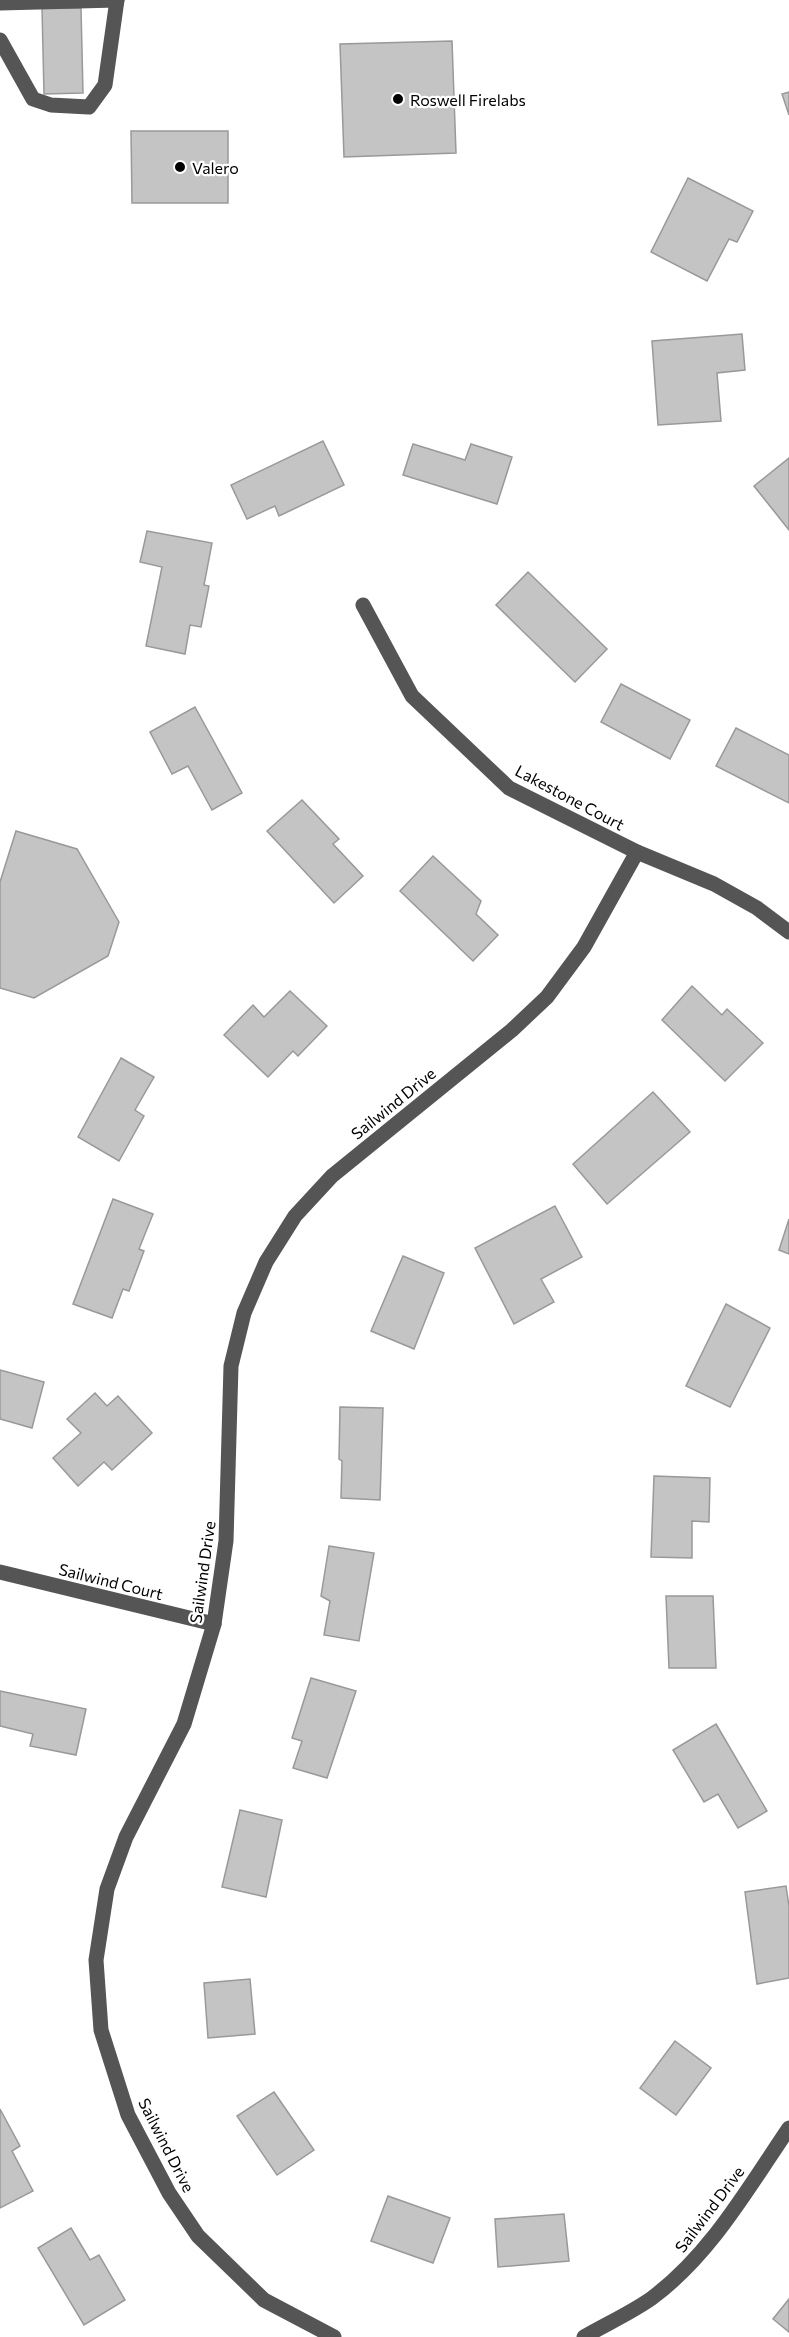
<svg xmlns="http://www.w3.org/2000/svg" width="789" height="2337" viewBox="0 0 789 2337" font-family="Commissioner,sans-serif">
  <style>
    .building { fill: #c4c4c4; stroke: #999; stroke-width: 1.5 }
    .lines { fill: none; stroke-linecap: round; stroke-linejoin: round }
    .minor { stroke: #555; stroke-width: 15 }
    .poi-dot { fill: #000; stroke: #fff; stroke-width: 2 }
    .labels { text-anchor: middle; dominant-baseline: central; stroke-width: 4.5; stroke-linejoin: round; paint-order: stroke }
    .poi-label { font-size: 16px; fill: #000; stroke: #fff; text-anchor: start }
    .street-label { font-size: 16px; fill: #000; stroke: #fff }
  </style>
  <rect width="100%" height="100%" fill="#fff"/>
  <!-- building -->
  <g class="building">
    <path d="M 42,8 L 81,8 L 83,93 L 44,94 Z"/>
    <path d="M 452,41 L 456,153 L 344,157 L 340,44 Z"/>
    <path d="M 789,92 L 789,115 L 782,94 Z"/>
    <path d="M 131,131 L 228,131 L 228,203 L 132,203 Z"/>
    <path d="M 688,178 L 753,211 L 737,242 L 729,239 L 707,281 L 651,252 Z"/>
    <path d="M 742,334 L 745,370 L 717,373 L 721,421 L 658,425 L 652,341 Z"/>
    <path d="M 323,441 L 344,485 L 279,516 L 275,506 L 247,519 L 231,485 Z"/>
    <path d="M 413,444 L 465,460 L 471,444 L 512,457 L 497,504 L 403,475 Z"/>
    <path d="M 789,458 L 789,530 L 754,486 Z"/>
    <path d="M 147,531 L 212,543 L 204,585 L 209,586 L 201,627 L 190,625 L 185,654 L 146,646 L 162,567 L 140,562 Z"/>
    <path d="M 528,572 L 607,649 L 575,682 L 496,605 Z"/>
    <path d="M 621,684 L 690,720 L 670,759 L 601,722 Z"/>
    <path d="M 195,707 L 242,793 L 212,810 L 188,766 L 172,774 L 150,732 Z"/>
    <path d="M 736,728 L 789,755 L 789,803 L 716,766 Z"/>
    <path d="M 302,800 L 339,839 L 333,844 L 363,876 L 334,903 L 267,831 Z"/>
    <path d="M 16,831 L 77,849 L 119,922 L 108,956 L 34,998 L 0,988 L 0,882 Z"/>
    <path d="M 433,856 L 481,901 L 476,914 L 498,935 L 473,961 L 400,891 Z"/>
    <path d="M 692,986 L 722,1015 L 727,1009 L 763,1043 L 725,1081 L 662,1020 Z"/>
    <path d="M 290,991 L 327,1026 L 298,1056 L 293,1051 L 268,1077 L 224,1035 L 253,1005 L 264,1017 Z"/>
    <path d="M 121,1058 L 154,1077 L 135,1110 L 144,1116 L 119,1161 L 78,1137 Z"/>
    <path d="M 653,1092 L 690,1132 L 607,1204 L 573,1164 Z"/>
    <path d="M 113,1199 L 153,1214 L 139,1249 L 144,1251 L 129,1291 L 123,1289 L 112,1318 L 73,1304 Z"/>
    <path d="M 555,1206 L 582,1257 L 541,1279 L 554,1302 L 514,1324 L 475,1248 Z"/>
    <path d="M 789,1219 L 789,1254 L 779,1250 Z"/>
    <path d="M 403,1256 L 444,1273 L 414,1349 L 371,1331 Z"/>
    <path d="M 726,1304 L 770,1328 L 730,1407 L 686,1386 Z"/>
    <path d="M 0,1370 L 44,1382 L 32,1428 L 0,1419 Z"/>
    <path d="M 95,1393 L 107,1406 L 118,1396 L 152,1433 L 112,1470 L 104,1462 L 78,1486 L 53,1458 L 81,1433 L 67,1419 Z"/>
    <path d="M 340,1407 L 383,1408 L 380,1500 L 341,1498 L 342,1461 L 339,1459 Z"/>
    <path d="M 654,1476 L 710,1478 L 709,1522 L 692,1521 L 692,1558 L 651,1557 Z"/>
    <path d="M 329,1546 L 374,1553 L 359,1641 L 324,1635 L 330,1601 L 321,1596 Z"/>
    <path d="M 666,1596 L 713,1596 L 716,1668 L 669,1668 Z"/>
    <path d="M 311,1678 L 356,1691 L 327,1778 L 293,1768 L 302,1741 L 292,1738 Z"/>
    <path d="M 0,1691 L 86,1709 L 76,1755 L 30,1746 L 33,1734 L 0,1726 Z"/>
    <path d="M 716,1724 L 767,1811 L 738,1828 L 718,1794 L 704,1802 L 673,1750 Z"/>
    <path d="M 240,1810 L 282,1820 L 266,1897 L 222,1887 Z"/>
    <path d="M 786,1886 L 789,1906 L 789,1978 L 757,1984 L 745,1892 Z"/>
    <path d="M 250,1979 L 255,2034 L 208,2038 L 204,1983 Z"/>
    <path d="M 675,2041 L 711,2068 L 676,2115 L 640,2088 Z"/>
    <path d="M 274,2092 L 314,2150 L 277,2175 L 237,2116 Z"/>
    <path d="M 0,2109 L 20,2146 L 12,2151 L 33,2191 L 0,2208 Z"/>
    <path d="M 388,2196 L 450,2218 L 433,2263 L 371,2241 Z"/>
    <path d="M 564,2214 L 569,2261 L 498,2267 L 495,2219 Z"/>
    <path d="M 71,2228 L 90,2260 L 99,2255 L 125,2300 L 84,2325 L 38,2248 Z"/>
    <path d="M 789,2299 L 789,2332 L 773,2319 Z"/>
  </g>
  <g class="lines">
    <!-- minor -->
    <g class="minor">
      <path d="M 0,3 L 117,0"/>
      <path d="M 0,40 L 33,99 L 51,105 L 89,107 L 105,85 L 117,0"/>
      <path d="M 363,605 L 412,696 L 509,788 L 637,852 L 714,884 L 757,908 L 789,932"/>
      <path d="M 0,1572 L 214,1624"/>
      <path d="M 334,2337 L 264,2300 L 198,2236 L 169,2193 L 128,2115 L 101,2030 L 96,1960 L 107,1889 L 126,1837 L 184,1724 L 214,1624 L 226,1541 L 231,1366 L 244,1313 L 266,1262 L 295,1216 L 332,1176 L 512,1030 L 547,997 L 584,947 L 637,852"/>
      <path d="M 584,2337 C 606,2324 631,2313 652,2298 C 711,2254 748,2188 789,2128"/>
    </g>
  </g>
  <!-- markers -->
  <g class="poi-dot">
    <circle cx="398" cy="99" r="6"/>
    <circle cx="180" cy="167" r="6"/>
  </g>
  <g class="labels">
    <!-- poi labels -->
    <g class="poi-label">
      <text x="410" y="99">Roswell Firelabs</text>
      <text x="192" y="167">Valero</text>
    </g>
    <!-- street labels -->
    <g class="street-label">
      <text transform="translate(570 797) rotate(28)">Lakestone Court</text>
      <text transform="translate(393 1103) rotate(-39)">Sailwind Drive</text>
      <text transform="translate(202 1572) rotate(-82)">Sailwind Drive</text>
      <text transform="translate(111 1581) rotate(14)">Sailwind Court</text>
      <text transform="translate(167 2145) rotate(63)">Sailwind Drive</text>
      <text transform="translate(709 2209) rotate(-53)">Sailwind Drive</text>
    </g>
  </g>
</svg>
